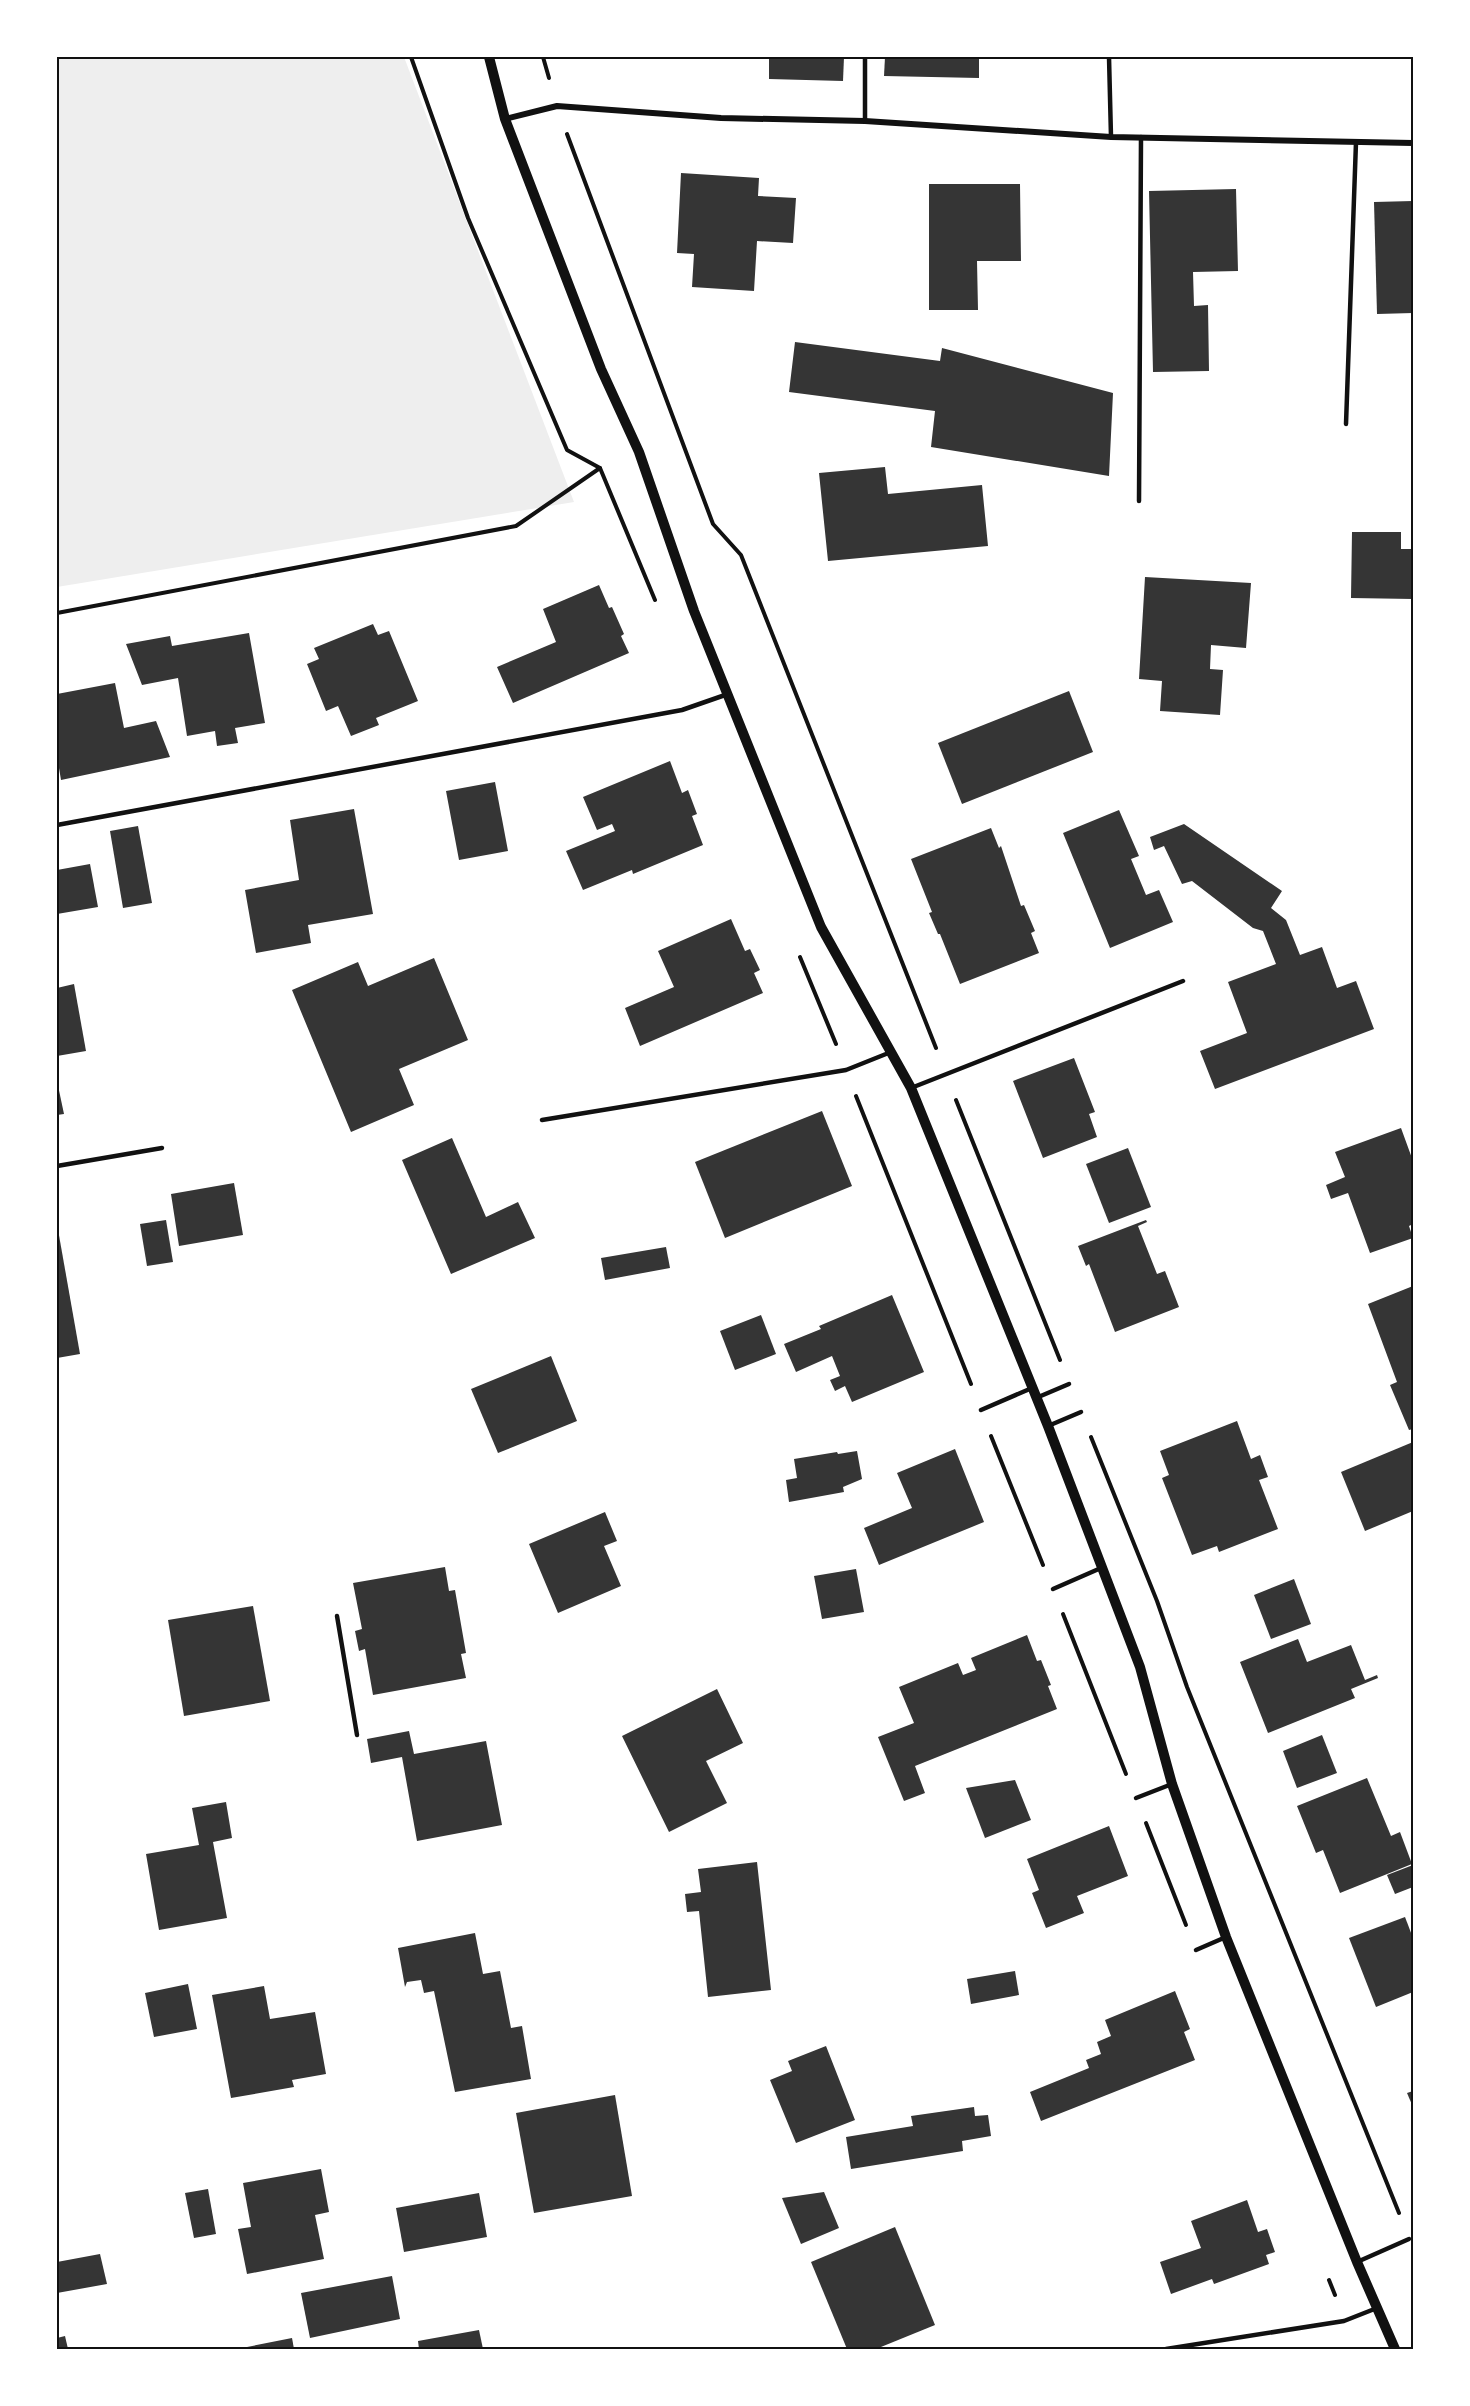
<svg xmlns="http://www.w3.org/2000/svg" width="1470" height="2406" viewBox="0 0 1470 2406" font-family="'Work Sans',sans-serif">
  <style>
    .green { fill: #eee }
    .building { fill: #353535 }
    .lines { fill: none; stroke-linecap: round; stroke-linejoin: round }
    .path { stroke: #111; stroke-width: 4 }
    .service { stroke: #111; stroke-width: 4.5 }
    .minor { stroke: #111; stroke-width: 6 }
    .tertiary { stroke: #111; stroke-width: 10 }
    .neatline { fill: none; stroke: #111; stroke-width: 2 }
  </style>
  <rect width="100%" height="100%" fill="#fff"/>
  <!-- green -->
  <path class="green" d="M 57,57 L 404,57 L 574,502 L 57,587 Z"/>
  <!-- building -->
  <g class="building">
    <path d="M 769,57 L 844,57 L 843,81 L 769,79 Z"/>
    <path d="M 885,57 L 979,57 L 979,78 L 884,76 Z"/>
    <path d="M 681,173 L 759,178 L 758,196 L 796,198 L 793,243 L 757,241 L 754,291 L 692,287 L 694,254 L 677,253 Z"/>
    <path d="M 929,184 L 1020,184 L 1021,261 L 977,261 L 978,310 L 929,310 Z"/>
    <path d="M 1236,189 L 1238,271 L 1193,272 L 1194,306 L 1208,305 L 1209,371 L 1153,372 L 1149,191 Z"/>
    <path d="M 1413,201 L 1413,313 L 1377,314 L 1374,202 Z"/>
    <path d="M 795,342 L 940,361 L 942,348 L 1113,393 L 1109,476 L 931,447 L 935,411 L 789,392 Z"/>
    <path d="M 885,467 L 888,494 L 982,485 L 988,546 L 828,561 L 819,473 Z"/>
    <path d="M 1352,532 L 1401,532 L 1401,549 L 1413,549 L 1413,599 L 1351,598 Z"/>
    <path d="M 1145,577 L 1251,583 L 1246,648 L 1211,645 L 1210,669 L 1223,670 L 1220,715 L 1160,711 L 1162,681 L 1139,679 Z"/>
    <path d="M 599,585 L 609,608 L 612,607 L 624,634 L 621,636 L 629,653 L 513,703 L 497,667 L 556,642 L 543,609 Z"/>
    <path d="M 373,624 L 378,635 L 389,631 L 418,701 L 376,718 L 379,725 L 351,736 L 338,706 L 326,711 L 307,664 L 319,659 L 314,648 Z"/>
    <path d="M 249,633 L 265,723 L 235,728 L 238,743 L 217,746 L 215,731 L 187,736 L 178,678 L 142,685 L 126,644 L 170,636 L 172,646 Z"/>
    <path d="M 115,683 L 124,728 L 156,721 L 170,757 L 61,780 L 57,756 L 57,694 Z"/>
    <path d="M 1069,691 L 1093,752 L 962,804 L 938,743 Z"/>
    <path d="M 670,761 L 682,793 L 688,790 L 697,814 L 692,816 L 703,845 L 633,874 L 632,870 L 583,890 L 566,851 L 615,831 L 612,824 L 597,830 L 583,797 Z"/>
    <path d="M 495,782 L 508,851 L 459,860 L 446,791 Z"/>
    <path d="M 354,809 L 373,914 L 308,925 L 311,943 L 256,953 L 245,890 L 299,880 L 290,820 Z"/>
    <path d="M 1119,810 L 1139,856 L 1131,859 L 1146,895 L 1159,890 L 1173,922 L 1110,948 L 1063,833 Z"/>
    <path d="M 1184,824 L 1282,891 L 1271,908 L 1286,920 L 1300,955 L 1322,947 L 1337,988 L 1356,981 L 1374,1029 L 1215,1089 L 1200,1051 L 1247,1033 L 1228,982 L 1276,964 L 1263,931 L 1253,928 L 1192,881 L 1182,884 L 1164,846 L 1154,850 L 1150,837 Z"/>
    <path d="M 138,826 L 152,903 L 123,908 L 110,831 Z"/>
    <path d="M 991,828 L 999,848 L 1001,846 L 1021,906 L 1024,905 L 1035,931 L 1031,933 L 1039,953 L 960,984 L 940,934 L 938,934 L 929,913 L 932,912 L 911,859 Z"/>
    <path d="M 90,864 L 98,907 L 57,914 L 57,870 Z"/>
    <path d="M 731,919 L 745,951 L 750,949 L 760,970 L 754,973 L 763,993 L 640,1046 L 625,1008 L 674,987 L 658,951 Z"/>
    <path d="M 434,958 L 468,1040 L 399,1069 L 414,1105 L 351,1132 L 292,990 L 358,962 L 368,986 Z"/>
    <path d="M 74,984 L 86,1051 L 57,1056 L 57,988 Z"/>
    <path d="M 1074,1058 L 1095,1112 L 1089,1114 L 1097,1137 L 1043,1158 L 1013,1081 Z"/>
    <path d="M 57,1081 L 64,1114 L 57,1115 Z"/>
    <path d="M 822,1111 L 852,1186 L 725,1238 L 695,1162 Z"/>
    <path d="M 1401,1128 L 1413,1161 L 1413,1224 L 1409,1226 L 1413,1238 L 1370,1253 L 1348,1193 L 1331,1199 L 1326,1185 L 1345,1177 L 1335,1152 Z"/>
    <path d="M 452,1138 L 486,1217 L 518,1202 L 535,1238 L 451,1274 L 402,1160 Z"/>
    <path d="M 1128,1148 L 1151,1207 L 1109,1223 L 1086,1164 Z"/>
    <path d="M 234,1183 L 243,1235 L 179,1246 L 171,1194 Z"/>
    <path d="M 166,1220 L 173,1262 L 147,1266 L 140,1224 Z"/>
    <path d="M 1146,1220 L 1147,1222 L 1138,1226 L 1157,1274 L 1165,1271 L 1179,1307 L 1115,1332 L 1089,1264 L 1086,1266 L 1078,1246 Z"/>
    <path d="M 57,1224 L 80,1354 L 57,1358 Z"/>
    <path d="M 666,1247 L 670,1268 L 605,1280 L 601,1258 Z"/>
    <path d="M 1413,1286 L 1413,1429 L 1409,1430 L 1390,1385 L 1397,1382 L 1368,1304 Z"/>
    <path d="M 892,1295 L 924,1372 L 852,1402 L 845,1386 L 835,1391 L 830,1380 L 840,1376 L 832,1356 L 796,1372 L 784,1344 L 821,1329 L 819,1326 Z"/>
    <path d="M 761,1315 L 776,1354 L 735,1370 L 720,1331 Z"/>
    <path d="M 551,1356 L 577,1421 L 498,1453 L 471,1389 Z"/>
    <path d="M 1237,1421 L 1251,1459 L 1260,1455 L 1268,1477 L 1259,1480 L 1278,1529 L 1219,1552 L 1217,1546 L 1192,1555 L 1162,1478 L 1169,1475 L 1160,1451 Z"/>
    <path d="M 1413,1442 L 1413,1511 L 1365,1531 L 1341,1472 Z"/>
    <path d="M 955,1449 L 984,1522 L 879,1565 L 864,1528 L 912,1508 L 897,1473 Z"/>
    <path d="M 857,1451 L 862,1479 L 843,1487 L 844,1492 L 789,1502 L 786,1480 L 797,1478 L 794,1459 L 837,1452 L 838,1454 Z"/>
    <path d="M 605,1512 L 617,1541 L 604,1546 L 621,1586 L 558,1613 L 529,1544 Z"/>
    <path d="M 445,1567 L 449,1591 L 455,1590 L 466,1653 L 461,1654 L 466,1678 L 373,1695 L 365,1649 L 359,1651 L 355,1631 L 362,1629 L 353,1583 Z"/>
    <path d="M 856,1569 L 864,1612 L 822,1619 L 814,1576 Z"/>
    <path d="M 1294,1579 L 1311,1624 L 1271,1639 L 1254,1595 Z"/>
    <path d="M 253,1606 L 270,1701 L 184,1716 L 168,1620 Z"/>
    <path d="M 1027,1635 L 1037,1661 L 1041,1660 L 1051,1685 L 1048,1686 L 1057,1709 L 915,1766 L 925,1793 L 904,1801 L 878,1737 L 914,1723 L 899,1687 L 958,1663 L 963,1675 L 976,1670 L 971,1658 Z"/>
    <path d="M 1298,1639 L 1307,1662 L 1351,1645 L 1365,1680 L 1377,1675 L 1378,1678 L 1351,1689 L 1355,1698 L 1268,1733 L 1240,1662 Z"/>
    <path d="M 717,1689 L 743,1743 L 706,1761 L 727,1803 L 669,1832 L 622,1736 Z"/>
    <path d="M 409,1731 L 414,1754 L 486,1741 L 502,1825 L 417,1841 L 402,1757 L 371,1763 L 367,1739 Z"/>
    <path d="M 1322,1735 L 1337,1773 L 1297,1788 L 1283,1751 Z"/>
    <path d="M 1367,1778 L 1391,1836 L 1400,1832 L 1412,1864 L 1340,1893 L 1323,1850 L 1316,1853 L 1297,1806 Z"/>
    <path d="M 1015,1780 L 1031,1820 L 985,1838 L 966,1788 Z"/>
    <path d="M 226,1802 L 232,1838 L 213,1842 L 227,1918 L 159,1930 L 146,1854 L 199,1845 L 192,1808 Z"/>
    <path d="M 1109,1826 L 1128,1876 L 1077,1896 L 1084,1913 L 1046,1928 L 1032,1893 L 1039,1890 L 1027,1859 Z"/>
    <path d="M 757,1862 L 771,1990 L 708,1997 L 699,1911 L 687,1912 L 685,1894 L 701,1892 L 698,1869 Z"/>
    <path d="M 1413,1865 L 1413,1887 L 1395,1894 L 1387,1875 Z"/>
    <path d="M 1405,1917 L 1413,1938 L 1413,1992 L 1376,2007 L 1349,1938 Z"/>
    <path d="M 475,1933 L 483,1974 L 500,1971 L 511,2028 L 522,2026 L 531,2079 L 455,2092 L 434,1991 L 424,1993 L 421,1980 L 407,1982 L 405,1987 L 398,1948 Z"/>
    <path d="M 1015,1971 L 1019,1995 L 971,2004 L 967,1979 Z"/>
    <path d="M 188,1984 L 197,2029 L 154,2037 L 145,1993 Z"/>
    <path d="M 264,1986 L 270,2019 L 315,2012 L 326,2074 L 292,2080 L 294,2087 L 231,2098 L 212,1995 Z"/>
    <path d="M 1175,1991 L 1190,2029 L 1184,2032 L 1195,2060 L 1041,2121 L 1030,2092 L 1089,2068 L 1086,2060 L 1101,2054 L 1097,2042 L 1111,2036 L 1105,2020 Z"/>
    <path d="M 826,2046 L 855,2120 L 796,2143 L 770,2080 L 792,2071 L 788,2061 Z"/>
    <path d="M 1413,2091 L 1413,2107 L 1407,2093 Z"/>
    <path d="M 615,2095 L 632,2196 L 534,2213 L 516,2113 Z"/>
    <path d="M 974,2107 L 975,2116 L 988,2115 L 991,2136 L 962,2141 L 963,2151 L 851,2169 L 846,2137 L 913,2126 L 911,2116 Z"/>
    <path d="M 321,2169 L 329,2212 L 315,2215 L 324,2259 L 247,2274 L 238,2229 L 251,2227 L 243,2183 Z"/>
    <path d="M 208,2189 L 216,2234 L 194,2238 L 185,2193 Z"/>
    <path d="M 824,2192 L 839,2228 L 801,2244 L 782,2198 Z"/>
    <path d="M 479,2193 L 487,2237 L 404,2252 L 396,2208 Z"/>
    <path d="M 1247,2200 L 1258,2232 L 1267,2229 L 1275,2252 L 1266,2255 L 1269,2264 L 1214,2284 L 1212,2279 L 1171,2294 L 1160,2262 L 1201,2248 L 1191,2221 Z"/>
    <path d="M 895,2227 L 935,2325 L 876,2349 L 847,2349 L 811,2262 Z"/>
    <path d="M 100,2254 L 107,2284 L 57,2293 L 57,2262 Z"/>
    <path d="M 392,2276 L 400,2319 L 310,2338 L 301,2293 Z"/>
    <path d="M 479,2330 L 483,2349 L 419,2349 L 418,2341 Z"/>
    <path d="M 65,2336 L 68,2349 L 57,2349 L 57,2338 Z"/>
    <path d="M 292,2338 L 294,2349 L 242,2349 L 242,2348 Z"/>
  </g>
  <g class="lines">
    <!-- path -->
    <g class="path">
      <path d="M 411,57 L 468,218 L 567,450 L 600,468 L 655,600"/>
      <path d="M 543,57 L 549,78"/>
      <path d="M 567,134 L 713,524 L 741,555 L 936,1048"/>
      <path d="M 57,613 L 516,526 L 600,468"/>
      <path d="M 800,957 L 836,1044"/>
      <path d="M 856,1096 L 971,1384"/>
      <path d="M 956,1100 L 1060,1360"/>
      <path d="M 991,1436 L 1043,1565"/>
      <path d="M 1091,1437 L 1157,1601 L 1187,1687 L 1399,2213"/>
      <path d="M 1063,1614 L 1126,1774"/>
      <path d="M 1146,1823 L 1186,1925"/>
      <path d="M 1329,2280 L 1335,2295"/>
    </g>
    <!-- service -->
    <g class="service">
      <path d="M 865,57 L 865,121"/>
      <path d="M 1109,57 L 1111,137"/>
      <path d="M 1346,424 L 1356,142"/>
      <path d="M 1139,501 L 1141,137"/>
      <path d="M 57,825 L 682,710 L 728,694"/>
      <path d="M 911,1088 L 1183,981"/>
      <path d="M 542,1120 L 846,1070 L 891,1052"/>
      <path d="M 57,1166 L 162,1148"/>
      <path d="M 1036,1398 L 1069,1384"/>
      <path d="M 981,1410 L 1032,1388"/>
      <path d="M 1048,1426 L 1081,1412"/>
      <path d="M 1053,1589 L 1101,1568"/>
      <path d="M 337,1616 L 357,1735"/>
      <path d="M 1136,1798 L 1172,1784"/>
      <path d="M 1196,1950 L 1226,1937"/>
      <path d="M 1357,2262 L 1409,2239"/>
      <path d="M 1166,2349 L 1344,2321 L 1377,2308"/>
    </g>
    <!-- minor -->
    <path class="minor" d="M 505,119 L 557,106 L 721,118 L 865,121 L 1111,137 L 1413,143"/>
    <!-- tertiary -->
    <path class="tertiary" d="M 489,57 L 505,119 L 601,369 L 639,452 L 694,611 L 821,927 L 911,1088 L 1048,1426 L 1140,1667 L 1172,1784 L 1226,1937 L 1357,2262 L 1395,2349"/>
  </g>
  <!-- border -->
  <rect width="1470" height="2406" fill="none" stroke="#ffffff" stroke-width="117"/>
  <rect x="58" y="58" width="1354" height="2290" class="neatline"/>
</svg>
